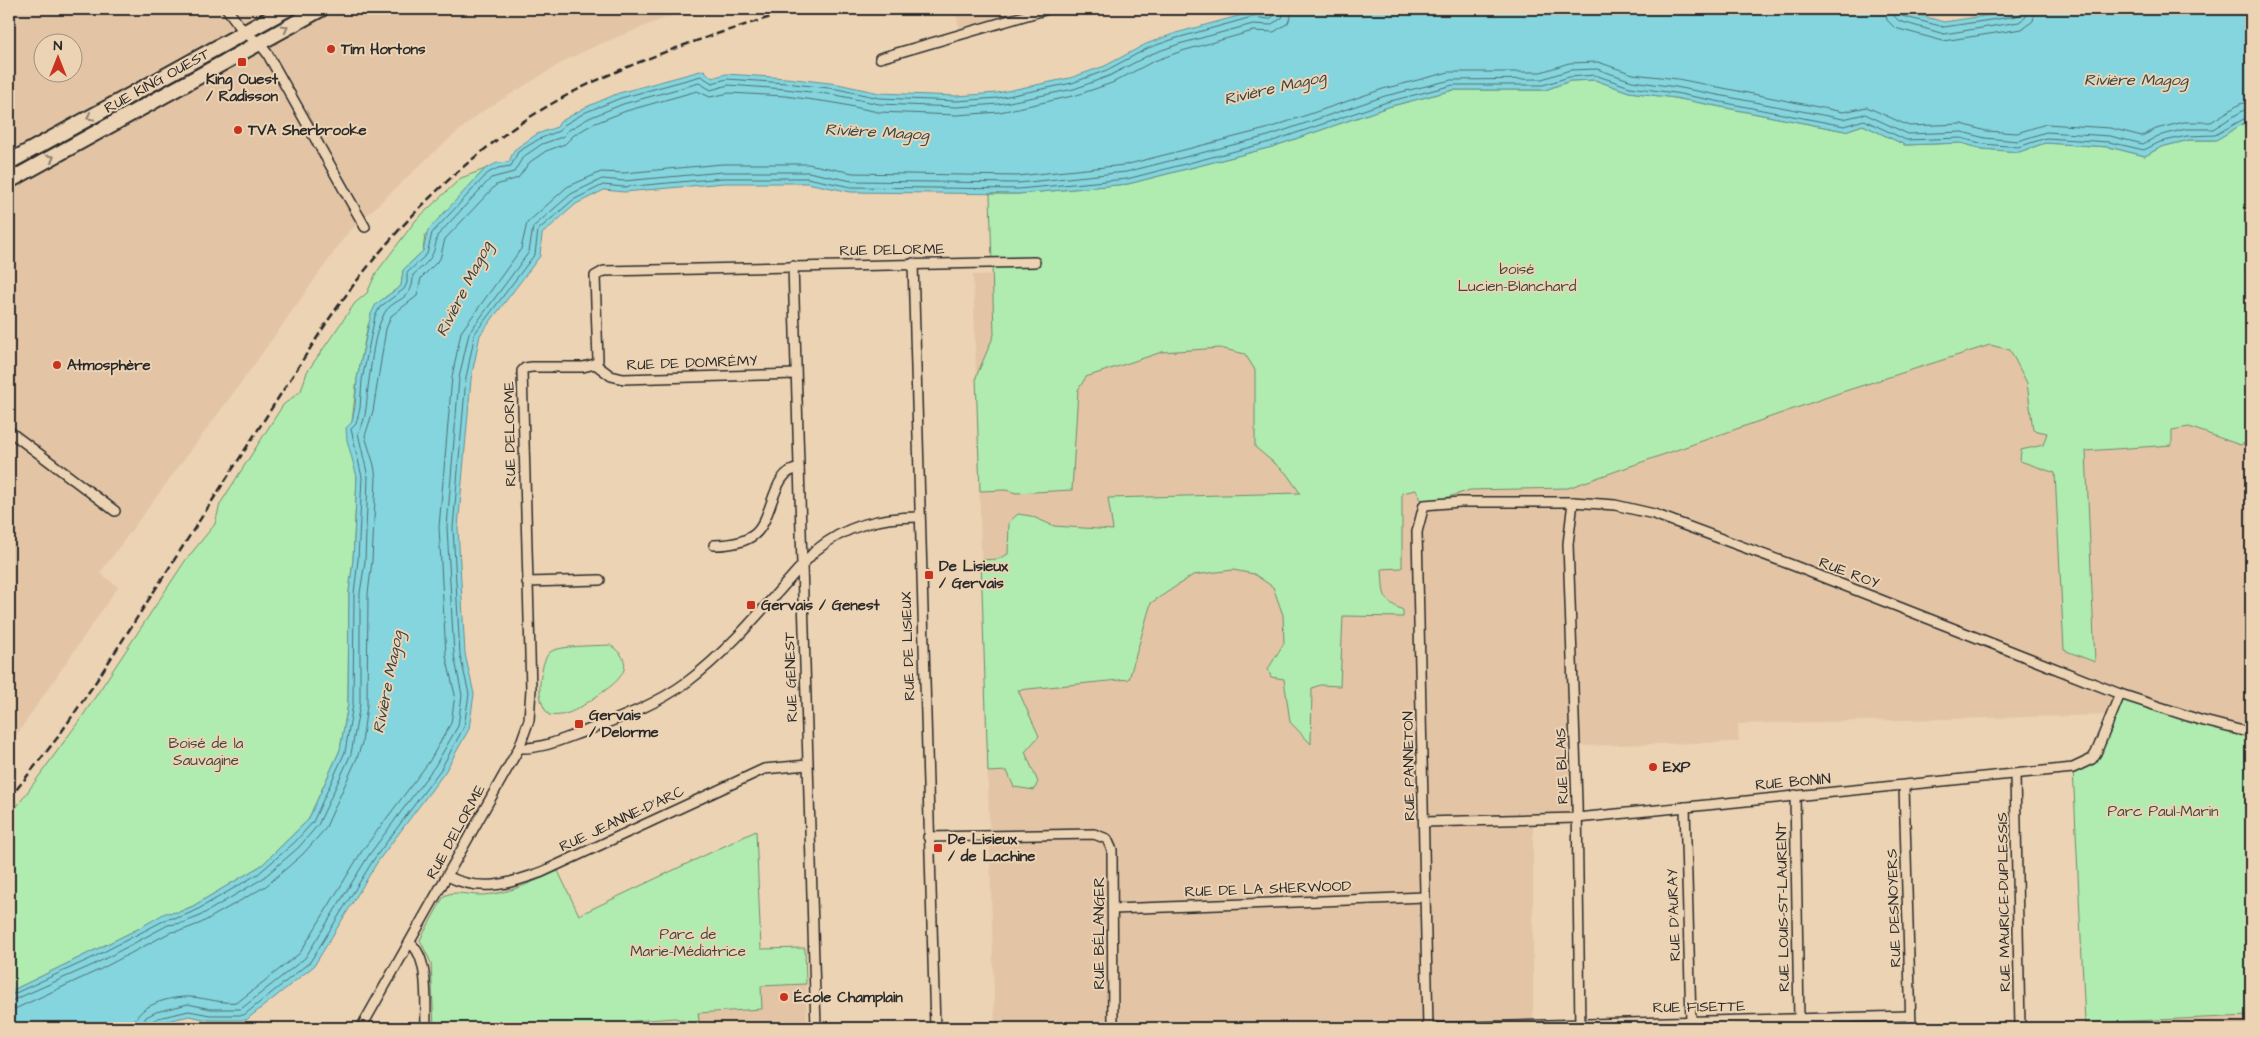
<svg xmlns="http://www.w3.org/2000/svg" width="2260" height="1037" viewBox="0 0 2260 1037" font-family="'Architects Daughter',sans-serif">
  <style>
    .built { fill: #e3c5a6; fill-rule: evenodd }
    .green { fill: #b0ebaf; stroke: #6e8b6d }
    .water { fill: #84d5dd; stroke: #609196 }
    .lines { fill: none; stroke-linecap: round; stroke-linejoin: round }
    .shore { stroke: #4f6f72; stroke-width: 1 }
    .minor-casing { stroke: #2b2b2b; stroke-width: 12 }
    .primary-casing { stroke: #2b2b2b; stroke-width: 18 }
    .minor { stroke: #ecd3b4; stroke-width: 9 }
    .primary { stroke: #ecd3b4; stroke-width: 14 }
    .rail { stroke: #2b2b2b; stroke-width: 2.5; stroke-dasharray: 8 4; stroke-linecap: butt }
    .oneway { stroke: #8c7f70 }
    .poi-dot { fill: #c8321e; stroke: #ecd3b4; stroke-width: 2 }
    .labels { text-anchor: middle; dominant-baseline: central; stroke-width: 4; stroke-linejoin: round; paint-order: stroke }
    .poi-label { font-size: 15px; font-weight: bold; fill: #2b2b2b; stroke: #ecd3b4; text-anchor: start }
    .street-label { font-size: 15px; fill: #2b2b2b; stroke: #ecd3b4 }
    .park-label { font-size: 15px; fill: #3f483f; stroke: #ecd3b4 }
    .water-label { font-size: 16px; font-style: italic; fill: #384446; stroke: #ecd3b4 }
  </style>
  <rect width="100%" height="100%" fill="#ecd3b4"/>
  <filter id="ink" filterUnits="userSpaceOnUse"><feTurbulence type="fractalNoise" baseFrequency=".02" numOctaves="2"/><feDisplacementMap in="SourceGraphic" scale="10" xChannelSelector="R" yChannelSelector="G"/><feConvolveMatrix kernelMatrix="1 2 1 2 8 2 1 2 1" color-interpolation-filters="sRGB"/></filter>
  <g filter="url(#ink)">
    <!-- built -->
    <g class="built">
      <path d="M 9,9 L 697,9 L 665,18 L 598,45 L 568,59 L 480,113 L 433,153 L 347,234 L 246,376 L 100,573 L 118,587 L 9,746 ZM 42,42 L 72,42 L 72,72 L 42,72 Z"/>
      <path d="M 954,9 L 1048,9 L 962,35 Z"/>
      <path d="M 2251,235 L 2251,733 L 2112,715 L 1738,724 L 1739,742 L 1575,746 L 1577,818 L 1533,819 L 1533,1026 L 1422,1028 L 995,1028 L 973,275 Z"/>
      <path d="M 806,984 L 807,1028 L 691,1028 L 691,1014 L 762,1009 L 761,986 Z"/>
      <path d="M 2251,1016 L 2251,1028 L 2085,1028 L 2085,1023 Z"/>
    </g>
    <!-- green -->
    <g class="green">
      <path d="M 1595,80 L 1629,92 L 1675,98 L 1845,131 L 1863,125 L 1905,145 L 1961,143 L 1983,149 L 2019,152 L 2045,143 L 2109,147 L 2145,156 L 2161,147 L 2189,140 L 2216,140 L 2251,119 L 2251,264 L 2245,265 L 2251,331 L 2251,441 L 2240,445 L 2189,427 L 2172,430 L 2172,445 L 2086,451 L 2095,662 L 2064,650 L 2055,473 L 2020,461 L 2021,450 L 2043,445 L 2047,433 L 2033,430 L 2027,383 L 2010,350 L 1990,345 L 1842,392 L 1568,488 L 1470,490 L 1424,505 L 1416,490 L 1402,493 L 1402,568 L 1382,569 C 1384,592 1380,600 1403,610 L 1403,617 L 1343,616 L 1340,686 L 1320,685 L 1312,688 L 1311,744 L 1290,722 L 1284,679 L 1271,677 L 1268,669 L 1284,643 L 1283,615 L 1273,587 L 1254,574 L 1233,570 L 1193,575 L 1151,603 L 1129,679 L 1018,690 L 1039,736 L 1025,752 L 1038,782 L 1034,790 L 1014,787 L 1007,771 L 988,772 L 981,560 L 998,559 L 1008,554 L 1009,522 L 1018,514 L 1031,516 L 1054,526 L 1113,530 L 1108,498 L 1300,493 L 1286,473 L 1255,447 L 1255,370 L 1245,354 L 1220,348 L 1162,352 L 1086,377 L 1078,390 L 1072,490 L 1016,493 L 1006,490 L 980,491 L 976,377 L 994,335 L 990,194 L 1018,194 L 1128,184 L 1272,147 L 1388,107 L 1453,90 L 1545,90 L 1570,81 Z"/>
      <path d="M 485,169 L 425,235 L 423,251 L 403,270 L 401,286 L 384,298 L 368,325 L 357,379 L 352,422 L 357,477 L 353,560 L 349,592 L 348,704 L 340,750 L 308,820 L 262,865 L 193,906 L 179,912 L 165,914 L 138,929 L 9,992 L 9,844 L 15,838 L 9,829 L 10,816 L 82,717 L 185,561 L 215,524 L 220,504 L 283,405 L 301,391 L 307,372 L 355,303 L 367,293 L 376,273 L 416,220 L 461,178 Z"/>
      <path d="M 610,645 C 640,665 618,682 597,696 C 582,706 568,718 549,715 C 541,706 539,695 540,683 C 541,674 543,660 549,653 C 557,645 597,646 610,645 Z"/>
      <path d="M 2120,694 L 2251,733 L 2251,1016 L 2085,1023 L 2073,768 L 2092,759 Z"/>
      <path d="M 756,831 L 761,949 L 805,948 L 806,984 L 761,986 L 762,1009 L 698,1013 L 699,1020 L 696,1025 L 675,1018 L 634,1021 L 607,1028 L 434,1028 L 431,963 L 420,940 L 444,896 C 454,890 468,895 479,895 C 507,895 532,882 558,871 L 579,915 Z"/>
    </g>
    <!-- water -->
    <path class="water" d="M 1277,9 L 1897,9 L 1944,22 L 2030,9 L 2251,9 L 2251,119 L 2216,140 L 2189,140 L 2161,147 L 2145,156 L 2109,147 L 2045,143 L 2019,152 L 1983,149 L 1961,143 L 1905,145 L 1863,125 L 1845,131 L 1675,98 L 1629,92 L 1595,80 L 1570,81 L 1545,90 L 1453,90 L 1388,107 L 1272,147 L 1128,184 L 1018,194 L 851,192 L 807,183 L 724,183 L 624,192 L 604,190 L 576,204 L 542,234 L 540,256 L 480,335 L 471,379 L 458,528 L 465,654 L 474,694 L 469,729 L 445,772 L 378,861 L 314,966 L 246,1020 L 209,1020 L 189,1016 L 159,1023 L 148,1028 L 9,1028 L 9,992 L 138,929 L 165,913 L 179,912 L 193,906 L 262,865 L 308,820 L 340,750 L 348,704 L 349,592 L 353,560 L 357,477 L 347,440 L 346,428 L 352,422 L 355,407 L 357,379 L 371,314 L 376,304 L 401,286 L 403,270 L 423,251 L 428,230 L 485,169 L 497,163 L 509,162 L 514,150 L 537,134 L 557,127 L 560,122 L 584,108 L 619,93 L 704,70 L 712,78 L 726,74 L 786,78 L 838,84 L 879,93 L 957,96 L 997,93 L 1070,78 L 1105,66 L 1146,44 L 1176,33 L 1253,12 L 1267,15 Z"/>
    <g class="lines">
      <!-- shore -->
      <g class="shore">
        <path d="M 1885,9 L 1887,20 L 1895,28 L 1943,41 L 2022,29 L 2033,21 L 2035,9"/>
        <path d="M 1892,9 L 1894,16 L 1899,21 L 1944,34 L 2019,22 L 2026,17 L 2028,9"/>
        <path d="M 1898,9 L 1902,16 L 1944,27 L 2017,16 L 2021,13 L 2022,9"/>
        <path d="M 9,996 L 92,958 L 167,919 L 180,917 L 195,911 L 258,874 L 294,843 L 313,822 L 345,752 L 353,704 L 354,593 L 358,560 L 362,477 L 351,429 L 356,424 L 360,408 L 362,380 L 375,316 L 380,307 L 404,289 L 407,283 L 407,273 L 427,254 L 432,233 L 488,173 L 498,168 L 511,166 L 518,152 L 539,139 L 559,131 L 564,125 L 586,112 L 621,98 L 701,76 L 712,83 L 727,79 L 786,83 L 837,89 L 879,98 L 957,101 L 998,98 L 1072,83 L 1107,70 L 1148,48 L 1177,38 L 1252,17 L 1269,19 L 1277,14 L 1279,9"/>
        <path d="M 9,1002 L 95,964 L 168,925 L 182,923 L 198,917 L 262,879 L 298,848 L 318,825 L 351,754 L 360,704 L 360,593 L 365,561 L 368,477 L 358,433 C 368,418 366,398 369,380 C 372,360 374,334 383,316 C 391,297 414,303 413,275 C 429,261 434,258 437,236 L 491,178 L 514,172 L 523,157 L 542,144 L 562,137 L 569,130 L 589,118 L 623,104 L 699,83 L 711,90 L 728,85 L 785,89 L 836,95 L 879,104 L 957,107 L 999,104 L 1074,89 L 1109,76 L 1151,54 L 1179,44 L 1253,24 L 1270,25 L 1282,18 L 1285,9"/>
        <path d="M 9,1010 L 17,1008 L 99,970 L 171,932 L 183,930 L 201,923 L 266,886 L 303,854 L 325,829 L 357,758 L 362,743 L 367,705 L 368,594 L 372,561 L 376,478 L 374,465 L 365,436 L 373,411 L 386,329 L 391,316 L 417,296 L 421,278 L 440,259 L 445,239 L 496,185 L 518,178 L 530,162 L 546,151 L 565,144 L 574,135 L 593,124 L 626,111 L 697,91 L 710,97 L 729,93 L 785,96 L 835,103 L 878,112 L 957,115 L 1000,112 L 1077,95 L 1112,83 L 1154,61 L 1182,51 L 1253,31 L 1274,32 L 1288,23 L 1293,9"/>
        <path d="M 133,1028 C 134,1005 171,996 191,997 C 207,998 222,1004 238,1002 L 300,953 L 362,851 L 429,762 L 451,723 L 455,695 L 446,656 L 439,527 L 452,377 L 461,332 L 521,249 L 527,223 L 567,187 L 601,172 L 624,173 L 722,164 L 808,164 L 853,173 L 1017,176 L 1125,165 L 1266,129 L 1383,89 L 1449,72 L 1541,72 L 1569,63 L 1598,62 L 1633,74 L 1678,79 L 1843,112 L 1867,107 L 1909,126 L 1962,124 L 1986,131 L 2017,133 L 2046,124 L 2110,128 L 2142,136 L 2156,129 L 2184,122 L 2211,122 L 2240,104 L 2251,101"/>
        <path d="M 141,1028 L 146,1017 L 156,1012 L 188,1004 L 211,1009 L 241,1009 L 305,958 L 369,855 L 435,766 L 458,726 L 462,695 L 454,655 L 447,527 L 459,378 L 469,333 L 529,252 L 533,227 L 571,194 L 602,179 L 624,181 L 723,172 L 808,172 L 852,181 L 1018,183 L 1126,172 L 1268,136 L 1385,96 L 1451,80 L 1542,79 L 1570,70 L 1597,69 L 1632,81 L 1676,87 L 1843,119 L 1865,114 L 1908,134 L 1962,132 L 1985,138 L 2018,141 L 2046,132 L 2110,136 L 2143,144 L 2158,136 L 2186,129 L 2213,129 L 2244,110 L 2251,109"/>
        <path d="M 147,1028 L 149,1023 L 158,1018 L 189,1011 L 210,1015 L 244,1015 L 310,962 L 374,859 L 441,769 L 464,727 L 469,694 L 460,655 L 453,528 L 466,378 L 475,333 L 535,254 L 538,230 L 573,200 L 603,185 L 624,187 L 723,178 L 807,178 L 851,187 L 1018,189 L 1127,179 L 1270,142 L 1387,102 L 1453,85 L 1543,85 L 1569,77 L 1595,75 L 1630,87 L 1675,93 L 1844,126 L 1864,120 L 1906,140 L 1961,138 L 1984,144 L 2018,147 L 2046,138 L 2109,142 L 2144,150 L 2160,142 L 2187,136 L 2215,135 L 2251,115"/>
      </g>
      <!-- minor casing -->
      <g class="minor-casing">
        <g id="minor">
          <path d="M 227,9 L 244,32 L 259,43 L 267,53 L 365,227"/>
          <path d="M 880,58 L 1048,9"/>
          <path d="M 913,263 L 935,1028"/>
          <path d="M 793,266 L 816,1028"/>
          <path d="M 595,364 L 611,376 L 623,379 L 795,374"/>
          <path d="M 9,431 L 115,511"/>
          <path d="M 1573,502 L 1568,544 L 1577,802 L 1580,1028"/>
          <path d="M 714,545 C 727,545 744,543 755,534 C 774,517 772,469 799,469"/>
          <path d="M 527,582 L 600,580"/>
          <path d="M 519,748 C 544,749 565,738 588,730 C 623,717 657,704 687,682 C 735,646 774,595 815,551 C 845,526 879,517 919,517"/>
          <path d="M 2015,775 L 2020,1028"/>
          <path d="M 1904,786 L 1911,1028"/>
          <path d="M 1795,795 L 1799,1019"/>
          <path d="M 1685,807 L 1691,1021"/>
          <path d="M 1424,822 L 1577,818 L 2073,768 L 2092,759 L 2096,753 L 2120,694"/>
          <path d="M 928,837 L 1094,834 L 1107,839 L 1112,850 L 1113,1028"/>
          <path d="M 447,876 C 481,893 509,884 542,872 L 764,769 L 807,765"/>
          <path d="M 1113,909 L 1425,897"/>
          <path d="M 410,943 C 430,958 425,1005 426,1028"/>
          <path d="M 361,1028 L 519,748 L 529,720 L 531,689 L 522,371 L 525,368 L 532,367 L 583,367 L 595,364 L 598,360 L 595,276 L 604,271 L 1035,262"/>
          <path d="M 1428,1028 L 1417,532 L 1424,505 L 1460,502 L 1573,502 L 1615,505 L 1654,514 L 1792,565 L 2120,694 L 2200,720 L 2251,733"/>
          <path d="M 1428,1028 L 1910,1016"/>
        </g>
      </g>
      <!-- primary casing -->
      <g class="primary-casing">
        <g id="primary">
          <path d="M 9,162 L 287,9"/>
          <path d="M 9,181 L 321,9"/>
        </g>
      </g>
      <!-- minor -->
      <use href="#minor" class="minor"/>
      <!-- primary -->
      <use href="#primary" class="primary"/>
      <!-- rail -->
      <path class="rail" d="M 9,799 L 58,737 L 97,680 L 329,319 C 394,225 475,142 577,90 C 647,55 723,31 798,9"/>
    </g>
    <!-- one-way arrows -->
    <defs><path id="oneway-chevron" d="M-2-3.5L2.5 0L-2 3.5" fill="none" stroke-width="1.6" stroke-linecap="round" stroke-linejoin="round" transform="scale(1.25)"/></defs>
    <g class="oneway">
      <use href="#oneway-chevron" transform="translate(285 28) rotate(-29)"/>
      <use href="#oneway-chevron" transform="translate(90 117) rotate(151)"/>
      <use href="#oneway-chevron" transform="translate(51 158) rotate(-29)"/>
    </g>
  </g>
  <!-- markers -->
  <g class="poi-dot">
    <circle cx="331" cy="49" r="5"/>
    <rect x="237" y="57" width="10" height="10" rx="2.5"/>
    <circle cx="238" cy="130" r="5"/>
    <circle cx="57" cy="365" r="5"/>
    <rect x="924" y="570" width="10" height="10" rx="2.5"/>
    <rect x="746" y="600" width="10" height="10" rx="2.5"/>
    <rect x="574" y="719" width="10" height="10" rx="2.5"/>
    <circle cx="1653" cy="767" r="5"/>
    <rect x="933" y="843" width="10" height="10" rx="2.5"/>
    <circle cx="784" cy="997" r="5"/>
  </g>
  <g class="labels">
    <!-- poi labels -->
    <g class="poi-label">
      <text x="341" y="49">Tim Hortons</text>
      <text x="242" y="79" text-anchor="middle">King Ouest<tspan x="242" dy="17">/ Radisson</tspan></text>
      <text x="248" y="130">TVA Sherbrooke</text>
      <text x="67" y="365">Atmosphère</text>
      <text x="939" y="566">De Lisieux<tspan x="939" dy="17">/ Gervais</tspan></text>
      <text x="761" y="605">Gervais / Genest</text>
      <text x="589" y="715">Gervais<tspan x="589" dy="17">/ Delorme</tspan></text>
      <text x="1663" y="767">EXP</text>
      <text x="948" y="839">De Lisieux<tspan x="948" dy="17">/ de Lachine</tspan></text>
      <text x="794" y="997">École Champlain</text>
    </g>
    <!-- street labels -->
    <g class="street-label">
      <text transform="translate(157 81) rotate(-29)">RUE KING OUEST</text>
      <text transform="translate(892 250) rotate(-1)">RUE DELORME</text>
      <text transform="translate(692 363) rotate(-2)">RUE DE DOMRÉMY</text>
      <text transform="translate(510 434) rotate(-91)">RUE DELORME</text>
      <text transform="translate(1849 573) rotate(21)">RUE ROY</text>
      <text transform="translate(908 646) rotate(-92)">RUE DE LISIEUX</text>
      <text transform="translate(791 677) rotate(-92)">RUE GENEST</text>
      <text transform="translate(1409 766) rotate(-91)">RUE PANNETON</text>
      <text transform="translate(1562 766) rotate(-92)">RUE BLAIS</text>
      <text transform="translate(1793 782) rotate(-5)">RUE BONIN</text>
      <text transform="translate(622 819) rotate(-25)">RUE JEANNE-D'ARC</text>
      <text transform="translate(456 832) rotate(-61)">RUE DELORME</text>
      <text transform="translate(1268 889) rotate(-2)">RUE DE LA SHERWOOD</text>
      <text transform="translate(2004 902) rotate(-91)">RUE MAURICE-DUPLESSIS</text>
      <text transform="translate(1783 907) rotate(-91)">RUE LOUIS-ST-LAURENT</text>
      <text transform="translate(1894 908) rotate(-92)">RUE DESNOYERS</text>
      <text transform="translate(1674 915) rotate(-92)">RUE D'AURAY</text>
      <text transform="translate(1099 933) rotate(-90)">RUE BÉLANGER</text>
      <text transform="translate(1699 1007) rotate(-1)">RUE FISETTE</text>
    </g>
    <!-- park labels -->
    <g class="park-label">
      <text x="1517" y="269">boisé<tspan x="1517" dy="17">Lucien-Blanchard</tspan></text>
      <text x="206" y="743">Boisé de la<tspan x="206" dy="17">Sauvagine</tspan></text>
      <text x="2163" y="811">Parc Paul-Marin</text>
      <text x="688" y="934">Parc de<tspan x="688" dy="17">Marie-Médiatrice</tspan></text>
    </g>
    <!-- water labels -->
    <g class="water-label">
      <text x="2136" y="80">Rivière Magog</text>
      <text transform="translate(1275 88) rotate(-13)">Rivière Magog</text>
      <text transform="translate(877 132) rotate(3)">Rivière Magog</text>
      <text transform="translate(464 289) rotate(-63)">Rivière Magog</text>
      <text transform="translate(388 682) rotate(-79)">Rivière Magog</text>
    </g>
  </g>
  <!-- margin -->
  <rect width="2260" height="1037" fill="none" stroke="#ecd3b4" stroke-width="30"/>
  <rect x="15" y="15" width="2230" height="1007" fill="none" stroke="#2b2b2b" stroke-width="2" filter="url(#ink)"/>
  <!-- north arrow -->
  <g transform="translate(58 58)"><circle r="24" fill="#ecd3b4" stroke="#9f907d"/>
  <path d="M0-4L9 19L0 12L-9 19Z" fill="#c8321e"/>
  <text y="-8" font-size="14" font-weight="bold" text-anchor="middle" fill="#2b2b2b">N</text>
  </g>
</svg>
